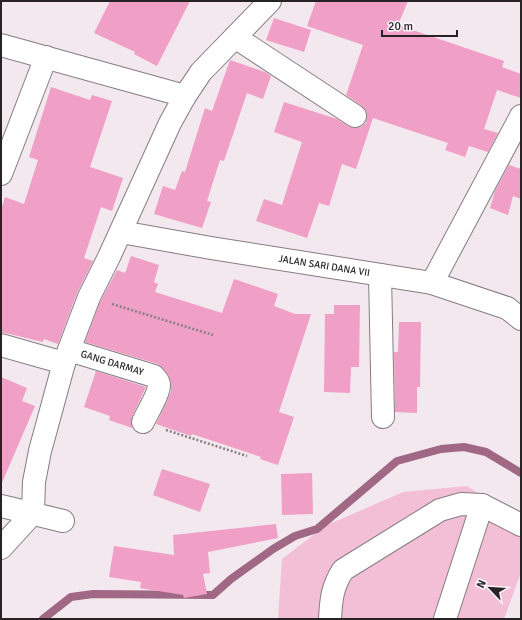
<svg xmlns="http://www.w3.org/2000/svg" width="522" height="620" viewBox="0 0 522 620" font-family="Signika,sans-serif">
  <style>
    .green { fill: #f3bfd7 }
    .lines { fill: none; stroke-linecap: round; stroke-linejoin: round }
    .stream { stroke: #a06884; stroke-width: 8 }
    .building { fill: #f09fc7 }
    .minor-casing { stroke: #867d81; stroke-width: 24 }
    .path { stroke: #867f83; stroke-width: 2.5; stroke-dasharray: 2 2; stroke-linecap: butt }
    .minor { stroke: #fff; stroke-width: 22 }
    .labels { text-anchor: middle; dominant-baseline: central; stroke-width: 4; stroke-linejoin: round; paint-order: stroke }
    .street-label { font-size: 10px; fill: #272325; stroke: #fef6fa }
  </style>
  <rect width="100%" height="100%" fill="#f2e8ed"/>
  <!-- green -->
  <path class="green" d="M 467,486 L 521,520 L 521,572 L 504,619 L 278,619 L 282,559 L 325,526 L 403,492 Z"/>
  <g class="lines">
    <!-- stream -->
    <path class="stream" d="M 43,619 L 71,597 L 93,594 L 213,595 L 231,579 L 273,549 L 295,536 L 317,529 L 397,461 L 441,449 L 464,447 L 486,452 L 521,473"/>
  </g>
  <!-- building -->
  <g class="building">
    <path d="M 110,1 L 190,1 L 157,66 L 134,54 L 135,52 L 94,33 Z"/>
    <path d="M 316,1 L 408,1 L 398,25 L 504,61 L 502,67 L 521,74 L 521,98 L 497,90 L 484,129 L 498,133 L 488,152 L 469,146 L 465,157 L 445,150 L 448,143 L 373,118 L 356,169 L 342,164 L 329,206 L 319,203 L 307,238 L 256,221 L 264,199 L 282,205 L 302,142 L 274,132 L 284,102 L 337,119 L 348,126 L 354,128 L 361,127 L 366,123 L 367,116 L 366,111 L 362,106 L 346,95 L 363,45 L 307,26 Z"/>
    <path d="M 274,18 L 311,30 L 304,52 L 266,40 Z"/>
    <path d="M 230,60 L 265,72 L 271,76 L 263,99 L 247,93 L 224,161 L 220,160 L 207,201 L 211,202 L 202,228 L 154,214 L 163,186 L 175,190 L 182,171 L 185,172 L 205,108 L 212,111 Z"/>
    <path d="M 51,87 L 90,100 L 92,95 L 112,101 L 90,167 L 123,178 L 112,211 L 101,207 L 84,258 L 93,261 L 77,293 L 58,344 L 44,339 L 43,342 L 1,332 L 1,210 L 5,197 L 24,204 L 38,160 L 29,157 Z"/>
    <path d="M 509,165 L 521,169 L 521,199 L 513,196 L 508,215 L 490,208 L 495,191 Z"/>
    <path d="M 131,256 L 159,265 L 154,282 L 158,284 L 155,292 L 222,313 L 234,279 L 278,294 L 274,306 L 295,314 L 311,314 L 279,412 L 294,417 L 278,465 L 260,459 L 261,457 L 192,434 L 191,436 L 156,424 L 166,404 L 171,391 L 170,379 L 164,369 L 158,364 L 85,342 L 100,302 L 117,270 L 125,273 Z"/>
    <path d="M 334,305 L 360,305 L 359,367 L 351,367 L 350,393 L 324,392 L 325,314 L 334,314 Z"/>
    <path d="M 399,322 L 421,322 L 420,387 L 417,387 L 417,413 L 395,412 L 394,352 L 398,352 Z"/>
    <path d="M 96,371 L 146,387 L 132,417 L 131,423 L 132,428 L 109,420 L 110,416 L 84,407 Z"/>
    <path d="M 1,377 L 27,388 L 22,401 L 35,406 L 1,485 Z"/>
    <path d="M 162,469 L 210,484 L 200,512 L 153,495 Z"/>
    <path d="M 312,473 L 313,514 L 282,515 L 281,474 Z"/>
    <path d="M 276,524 L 278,538 L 208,552 L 210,573 L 203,574 L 207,594 L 184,598 L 183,595 L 140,588 L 141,582 L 109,577 L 114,546 L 174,555 L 173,535 Z"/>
  </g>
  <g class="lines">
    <!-- minor casing -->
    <g class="minor-casing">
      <g id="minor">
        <path d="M 235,37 L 355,116"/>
        <path d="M 1,45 L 185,96"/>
        <path d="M 1,174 L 46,57"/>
        <path id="s1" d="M 121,232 L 211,248 L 432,283 L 507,308 L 521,319"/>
        <path d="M 380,275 L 383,417"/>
        <path d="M 432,283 L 521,116"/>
        <path d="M 1,345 L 64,363"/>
        <path id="s2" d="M 69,350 L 154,376 C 156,379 159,381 159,385 C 159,394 147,413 143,422"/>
        <path d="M 1,506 L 63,521"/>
        <path d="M 1,548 L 33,513 L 34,482 L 40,451 L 64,363 L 89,297 L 109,257 L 170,123 L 185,96 L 201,72 L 270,1"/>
        <path d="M 330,619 C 331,600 332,587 343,570 L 440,510 L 461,504 L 482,505 L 521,525"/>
        <path d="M 445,619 L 482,505"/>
      </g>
    </g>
    <!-- path -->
    <g class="path">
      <path d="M 112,304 L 213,335"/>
      <path d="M 166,430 L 247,456"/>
    </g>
    <!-- minor -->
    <use href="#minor" class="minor"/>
  </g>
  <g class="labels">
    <!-- street labels -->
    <g class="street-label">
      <text stroke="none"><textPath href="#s1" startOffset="206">JALAN SARI DANA VII</textPath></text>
      <text stroke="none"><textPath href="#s2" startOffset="45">GANG DARMAY</textPath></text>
    </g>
  </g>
  <!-- border -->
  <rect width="522" height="620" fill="none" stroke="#272325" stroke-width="4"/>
  <!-- north arrow -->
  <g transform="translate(490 588) rotate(295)" stroke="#fef6fa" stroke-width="3" paint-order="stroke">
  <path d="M0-3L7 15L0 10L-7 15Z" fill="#272325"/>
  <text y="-6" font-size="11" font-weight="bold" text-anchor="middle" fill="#272325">N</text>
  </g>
  <!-- scale -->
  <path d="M382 30v6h75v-6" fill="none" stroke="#272325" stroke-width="2"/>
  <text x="388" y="30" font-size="12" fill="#272325" stroke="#fef6fa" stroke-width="3" paint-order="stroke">20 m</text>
</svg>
